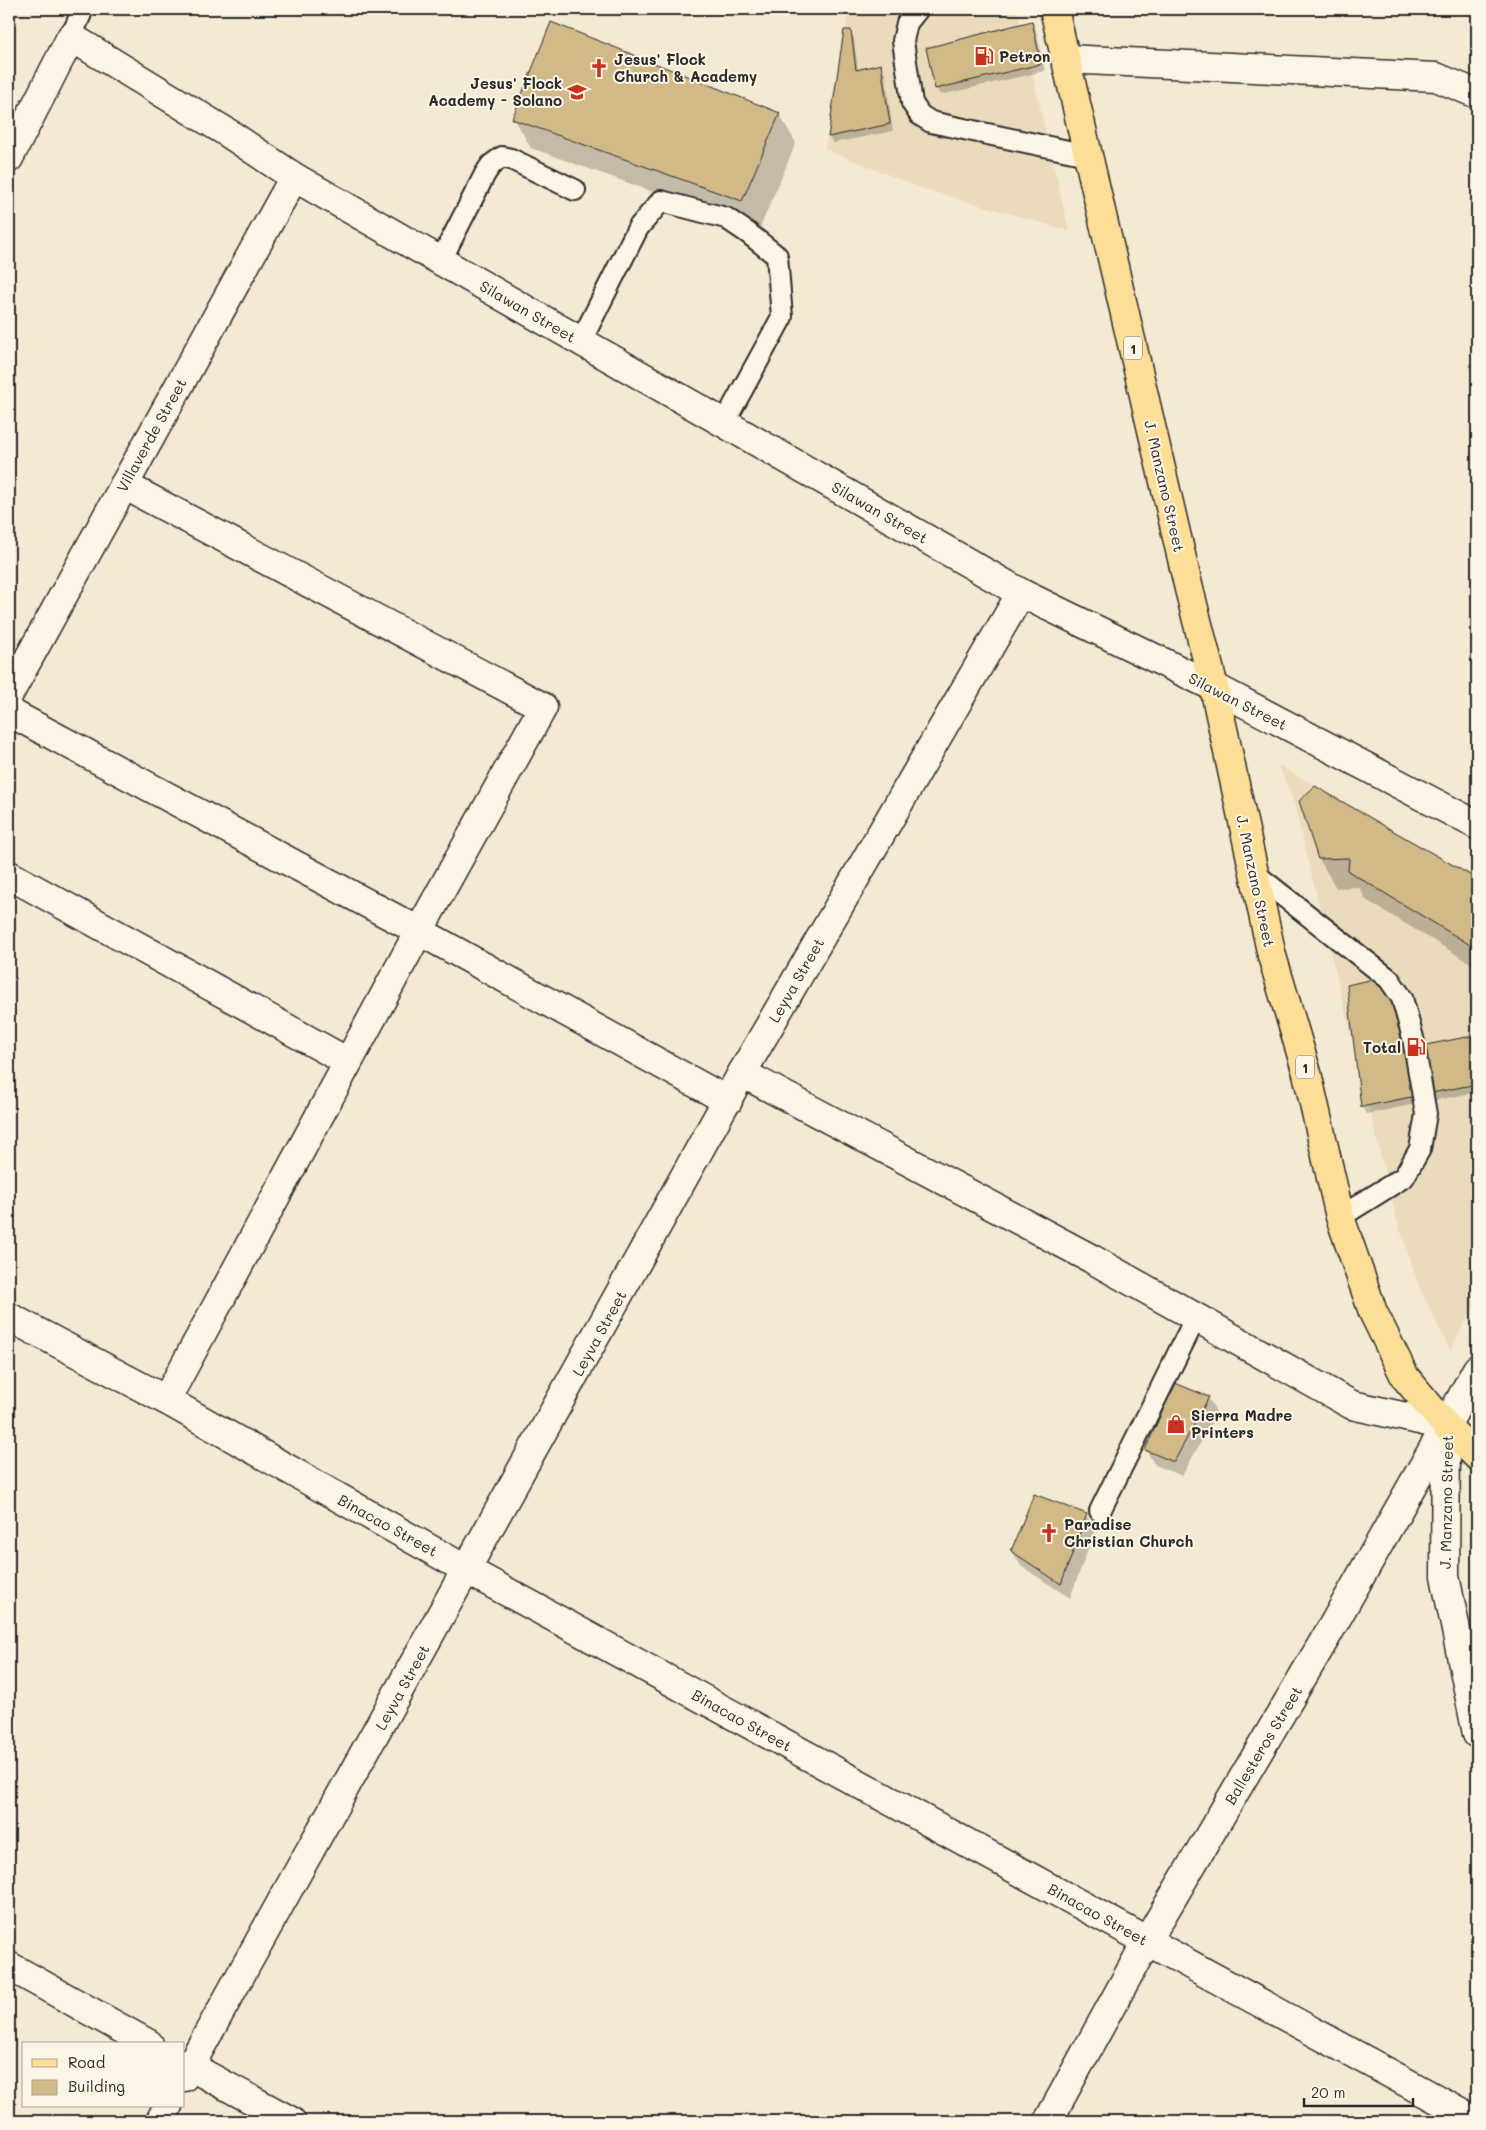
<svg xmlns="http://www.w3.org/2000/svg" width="1486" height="2130" viewBox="0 0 1486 2130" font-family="Mali,sans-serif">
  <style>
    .built { fill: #eadbbc }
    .shadow { fill: #0003 }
    .building { fill: #d2b988; stroke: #2b2b2b }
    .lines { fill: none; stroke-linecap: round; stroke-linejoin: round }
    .lane-casing { stroke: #2b2b2b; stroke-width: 24 }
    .street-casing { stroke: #2b2b2b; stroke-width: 31 }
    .secondary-casing { stroke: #2b2b2b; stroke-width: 31 }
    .primary-casing { stroke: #2b2b2b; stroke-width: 31 }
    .lane { stroke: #fcf5e5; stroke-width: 20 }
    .street { stroke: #fcf5e5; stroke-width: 28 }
    .secondary { stroke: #fcf5e5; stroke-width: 28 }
    .primary { stroke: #fdde96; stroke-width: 28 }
    .labels { text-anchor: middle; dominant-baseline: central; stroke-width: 4; stroke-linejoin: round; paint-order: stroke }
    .shield { fill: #fcf5e5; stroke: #6a6863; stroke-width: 1 }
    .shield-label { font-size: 14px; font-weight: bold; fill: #2b2b2b }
    .poi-label { font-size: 15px; font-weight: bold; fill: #2b2b2b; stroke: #fcf5e5; text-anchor: start }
    .street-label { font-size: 15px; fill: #2b2b2b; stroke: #fcf5e5 }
  </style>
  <rect width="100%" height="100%" fill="#f4e9d2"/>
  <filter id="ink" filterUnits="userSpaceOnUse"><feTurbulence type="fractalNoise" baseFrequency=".02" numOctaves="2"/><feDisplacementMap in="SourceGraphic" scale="10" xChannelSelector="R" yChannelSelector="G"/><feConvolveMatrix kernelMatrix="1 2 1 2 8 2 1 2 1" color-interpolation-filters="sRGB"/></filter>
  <g filter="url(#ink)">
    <!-- built -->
    <g class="built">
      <path d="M 849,9 L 1017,9 L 1069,231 L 921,188 L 825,149 Z"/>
      <path d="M 1278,765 L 1477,877 L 1477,1301 L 1450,1350 L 1420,1289 L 1396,1217 L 1292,796 Z"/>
    </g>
    <!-- shadow -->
    <g class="shadow">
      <path d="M 861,9 L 896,9 L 865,15 Z"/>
      <path d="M 1032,23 L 1036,30 L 1045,71 L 940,95 L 936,88 Z"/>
      <path d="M 850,31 L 854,38 L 858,70 L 881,66 L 885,73 L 893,131 L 833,143 L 829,137 Z"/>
      <path d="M 779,114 L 796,143 L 759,230 L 531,148 L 514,118 Z"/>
      <path d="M 1315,788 L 1477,880 L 1477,967 L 1366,900 L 1359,887 L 1336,888 L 1319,859 Z"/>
      <path d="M 1348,986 L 1408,1050 L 1477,1037 L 1477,1092 L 1366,1114 L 1362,1107 Z"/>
      <path d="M 1176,1385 L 1208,1398 L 1217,1413 L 1182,1476 L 1155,1465 L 1146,1450 Z"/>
      <path d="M 1086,1515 L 1095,1530 L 1070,1598 L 1021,1566 L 1012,1551 Z"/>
    </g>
    <!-- building -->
    <g class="building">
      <path d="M 1032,21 L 1041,64 L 935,89 L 926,48 Z"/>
      <path d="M 551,22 L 780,113 L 742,201 L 512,119 Z"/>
      <path d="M 844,30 L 851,30 L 856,70 L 881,64 L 890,124 L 828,137 Z"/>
      <path d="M 1315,786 L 1477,879 L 1477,949 L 1348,871 L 1349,858 L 1318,859 L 1299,801 Z"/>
      <path d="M 1396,974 L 1405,1049 L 1477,1035 L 1477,1084 L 1361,1107 L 1347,985 Z"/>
      <path d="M 1175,1383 L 1209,1397 L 1174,1462 L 1145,1450 Z"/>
      <path d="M 1034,1494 L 1087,1514 L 1061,1584 L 1011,1551 Z"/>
    </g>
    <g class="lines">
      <!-- lane casing -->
      <g class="lane-casing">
        <g id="lane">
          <path d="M 918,9 L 907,23 L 903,41 L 912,103 L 920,115 L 931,122 L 1087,155"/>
          <path d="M 71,37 L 83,9"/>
          <path d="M 441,260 L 485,174 L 491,165 L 502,157 L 511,159 L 575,190"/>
          <path d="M 581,341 L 638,228 L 661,201 L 726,218 L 748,233 L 777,256 L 782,317 L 724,423"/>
          <path d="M 1254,873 L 1389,979 L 1402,998 L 1413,1038 L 1426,1114 L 1420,1149 L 1404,1177 L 1340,1217"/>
          <path d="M 1100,1511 L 1196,1317"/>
        </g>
      </g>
      <!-- street casing -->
      <g class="street-casing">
        <g id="street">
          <path d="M 1065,59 L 1436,77 L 1477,94"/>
          <path d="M 9,158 L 71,37 L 228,133 L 294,177 L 1021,593 L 1214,687 L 1477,825"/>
          <path d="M 124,485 L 543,707 L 419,931 L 166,1400"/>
          <path d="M 9,694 L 294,177"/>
          <path d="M 9,712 L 419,931 L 728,1101"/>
          <path d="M 9,875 L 348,1062"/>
          <path d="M 742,1073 L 1092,1259 L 1352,1405 L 1446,1426 L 1477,1369"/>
          <path d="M 9,1317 L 166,1400 L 467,1570 L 1477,2121"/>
          <path d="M 9,1966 L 149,2044"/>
          <path d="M 184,2063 L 291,2121"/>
          <path d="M 184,2077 L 742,1073 L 1021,593"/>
          <path d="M 160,2121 L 168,2106"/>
        </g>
      </g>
      <!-- secondary casing -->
      <g class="secondary-casing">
        <g id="secondary">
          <path d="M 1446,1429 L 1445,1576 L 1477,1734"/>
          <path d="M 1048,2121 L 1147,1941 L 1325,1639 L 1446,1426"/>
        </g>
      </g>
      <!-- primary casing -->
      <g class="primary-casing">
        <path id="primary" d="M 1054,9 L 1189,589 L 1214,687 L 1272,956 L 1307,1073 L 1340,1217 L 1373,1312 L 1405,1377 L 1446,1426 L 1477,1456"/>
      </g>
      <!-- lane -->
      <use href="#lane" class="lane"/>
      <!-- street -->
      <use href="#street" class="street"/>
      <!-- secondary -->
      <use href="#secondary" class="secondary"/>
      <!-- primary -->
      <use href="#primary" class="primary"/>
    </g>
  </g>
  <!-- icons -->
  <defs>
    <g id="fuel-bare" transform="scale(1.5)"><path d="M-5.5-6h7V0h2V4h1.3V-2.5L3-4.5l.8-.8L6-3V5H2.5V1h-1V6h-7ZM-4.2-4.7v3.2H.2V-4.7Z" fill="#c8321e" stroke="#fcf5e5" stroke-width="2.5" paint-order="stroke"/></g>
    <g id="church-bare" transform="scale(1.5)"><path d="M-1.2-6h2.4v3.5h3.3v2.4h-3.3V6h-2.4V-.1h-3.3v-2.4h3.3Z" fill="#c8321e" stroke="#fcf5e5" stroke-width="2.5" paint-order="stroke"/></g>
    <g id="school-bare" transform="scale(1.5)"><path d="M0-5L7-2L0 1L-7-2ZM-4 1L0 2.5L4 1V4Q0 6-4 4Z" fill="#c8321e" stroke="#fcf5e5" stroke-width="2.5" paint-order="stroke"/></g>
    <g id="shop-bare" transform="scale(1.5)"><path d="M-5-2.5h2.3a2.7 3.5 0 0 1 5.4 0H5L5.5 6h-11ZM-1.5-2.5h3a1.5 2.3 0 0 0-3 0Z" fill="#c8321e" stroke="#fcf5e5" stroke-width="2.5" paint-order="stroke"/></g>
  </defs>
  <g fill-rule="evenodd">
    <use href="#fuel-bare" x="984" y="56"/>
    <use href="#church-bare" x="599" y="68"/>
    <use href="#school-bare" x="577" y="92"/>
    <use href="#fuel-bare" x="1416" y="1047"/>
    <use href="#shop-bare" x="1176" y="1424"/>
    <use href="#church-bare" x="1049" y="1533"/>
  </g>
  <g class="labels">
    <!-- shield labels -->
    <g class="shield">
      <rect x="1124" y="336.5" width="18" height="23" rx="4"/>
      <rect x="1296" y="1055.5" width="18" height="23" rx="4"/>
    </g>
    <g class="shield-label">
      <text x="1133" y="348">1</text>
      <text x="1305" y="1067">1</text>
    </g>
    <!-- poi labels -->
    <g class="poi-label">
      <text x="999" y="56">Petron</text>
      <text x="614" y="59">Jesus' Flock<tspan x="614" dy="17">Church &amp; Academy</tspan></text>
      <text x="562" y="83" text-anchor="end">Jesus' Flock<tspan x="562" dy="17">Academy - Solano</tspan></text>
      <text x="1401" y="1047" text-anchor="end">Total</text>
      <text x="1191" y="1415">Sierra Madre<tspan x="1191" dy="17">Printers</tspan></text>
      <text x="1064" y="1524">Paradise<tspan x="1064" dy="17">Christian Church</tspan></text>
    </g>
    <!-- street labels -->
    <g class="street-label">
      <text transform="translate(528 311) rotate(30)">Silawan Street</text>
      <text transform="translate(151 435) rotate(-61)">Villaverde Street</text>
      <text transform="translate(1165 486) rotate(77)">J. Manzano Street</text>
      <text transform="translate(880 512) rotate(30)">Silawan Street</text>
      <text transform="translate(1238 701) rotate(27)">Silawan Street</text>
      <text transform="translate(1256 881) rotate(78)">J. Manzano Street</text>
      <text transform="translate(796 980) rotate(-60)">Leyva Street</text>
      <text transform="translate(599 1333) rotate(-61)">Leyva Street</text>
      <text transform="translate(1446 1502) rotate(-89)">J. Manzano Street</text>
      <text transform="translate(388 1525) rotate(29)">Binacao Street</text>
      <text transform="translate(402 1687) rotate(-61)">Leyva Street</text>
      <text transform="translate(742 1720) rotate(29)">Binacao Street</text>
      <text transform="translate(1263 1745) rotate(-59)">Ballesteros Street</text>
      <text transform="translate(1098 1914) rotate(29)">Binacao Street</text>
    </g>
  </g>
  <!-- margin -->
  <rect width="1486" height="2130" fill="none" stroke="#fcf5e5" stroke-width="30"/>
  <rect x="15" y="15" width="1456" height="2100" fill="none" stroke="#2b2b2b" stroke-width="2" filter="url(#ink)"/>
  <!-- legend -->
  <rect x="22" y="2042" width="162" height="65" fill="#fcf5e5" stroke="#a8a49b"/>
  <rect x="32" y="2059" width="25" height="8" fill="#fdde96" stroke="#a8a49b"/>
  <text x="68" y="2068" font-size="15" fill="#2b2b2b">Road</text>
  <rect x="32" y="2080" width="25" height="15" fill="#d2b988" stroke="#a8a49b"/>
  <text x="68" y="2092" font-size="15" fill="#2b2b2b">Building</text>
  <!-- scale -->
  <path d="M1304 2098v8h109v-8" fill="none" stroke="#2b2b2b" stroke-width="2.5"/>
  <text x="1311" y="2098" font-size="15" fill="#2b2b2b" stroke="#fcf5e5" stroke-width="4" paint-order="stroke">20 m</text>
</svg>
